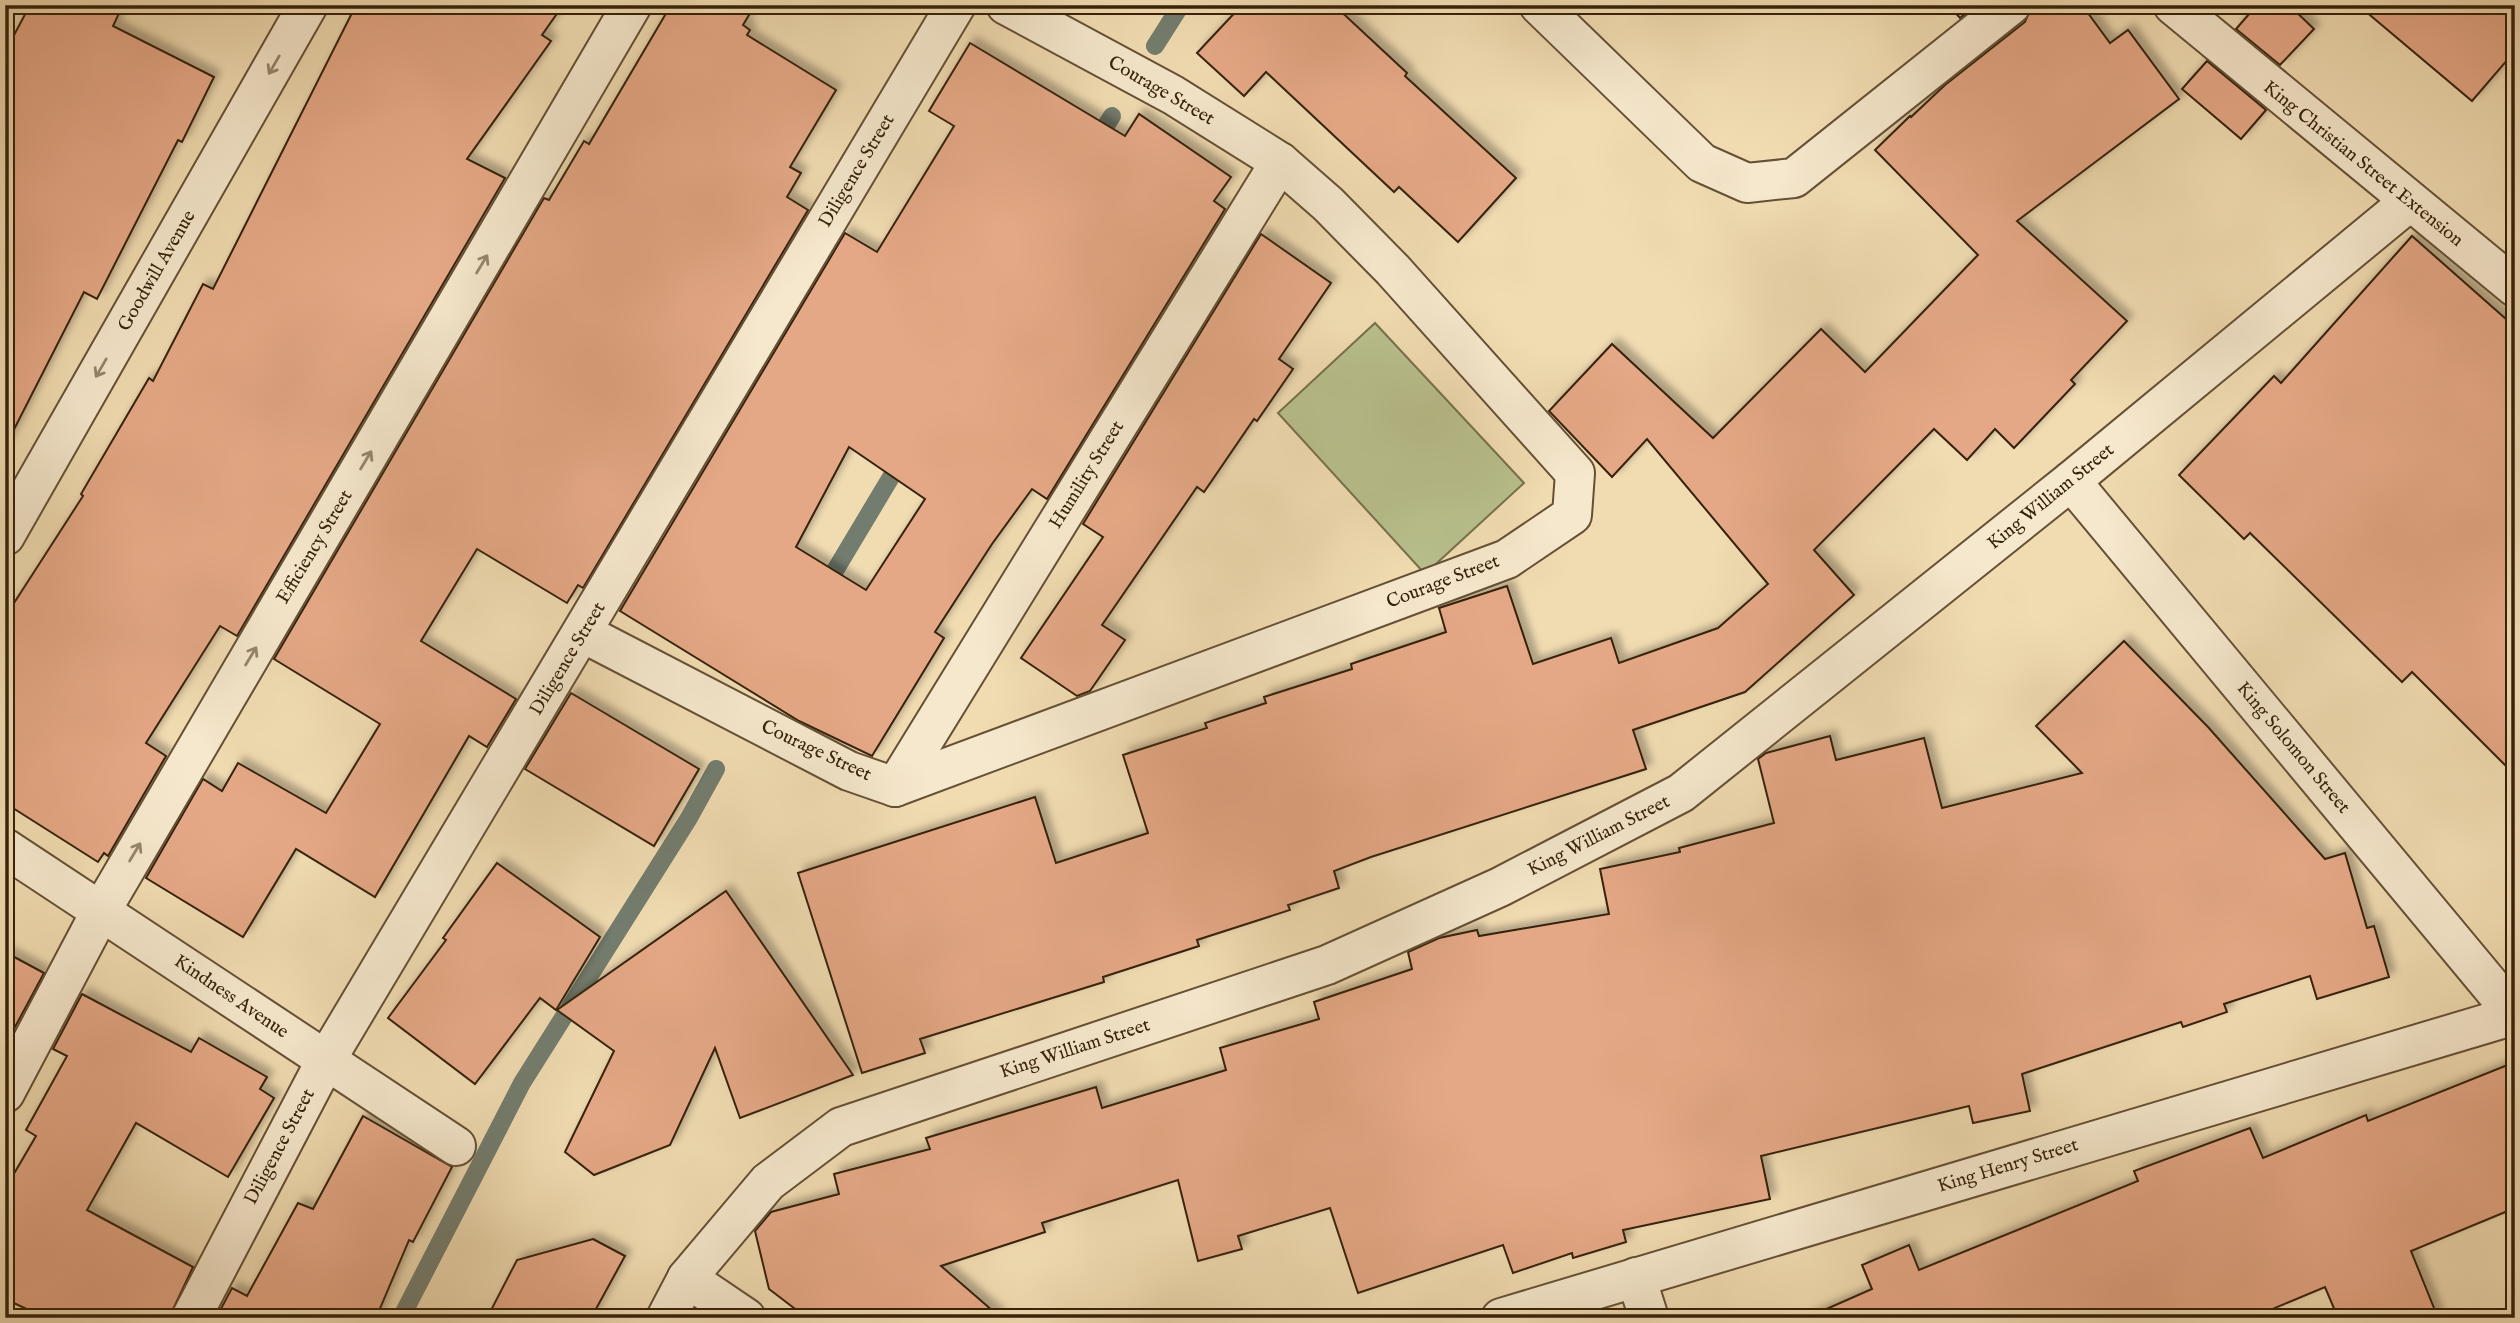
<svg xmlns="http://www.w3.org/2000/svg" width="2520" height="1323" viewBox="0 0 2520 1323" font-family="'IM FELL English',serif">
  <style>
    .green { fill: #b8c08d; stroke: #77714c; stroke-width: 2 }
    .lines { fill: none; stroke-linecap: round; stroke-linejoin: round }
    .stream { stroke: #737d6f; stroke-width: 18 }
    .building { fill: #e5a886; stroke: #36220b; stroke-width: 2; fill-rule: evenodd; filter: url(#shadow) }
    .minor-casing { stroke: #655035; stroke-width: 42 }
    .minor { stroke: #f6e8cd; stroke-width: 38 }
    .oneway { stroke: #96856c }
    .labels { text-anchor: middle; dominant-baseline: central; stroke-width: 5; stroke-linejoin: round; paint-order: stroke }
    .street-label { font-size: 19px; fill: #36220b; stroke: #f6e8cd }
  </style>
  <defs>
    <filter id="shadow"><feDropShadow dx="6" dy="-6" stdDeviation="3.5" flood-color="#0004"/></filter>
  </defs>
  <rect width="100%" height="100%" fill="#f1dcb2"/>
  <filter id="stains"><feTurbulence type="fractalNoise" baseFrequency=".00286" numOctaves="4"/><feColorMatrix values="0 0 0 0 .2 0 0 0 0 .09 0 0 0 0 .02 0 0 0 .5 -.17"/></filter>
  <radialGradient id="worn" r=".72"><stop offset=".6" stop-color="#630" stop-opacity="0"/><stop offset="1" stop-color="#630" stop-opacity=".3"/></radialGradient>
  <!-- green -->
  <path class="green" d="M 1375,323 L 1524,483 L 1425,574 L 1278,413 Z"/>
  <g class="lines">
    <!-- stream -->
    <g class="stream">
      <path d="M 1155,46 L 1181,5"/>
      <path d="M 1095,143 L 1112,116"/>
      <path d="M 824,589 L 903,457"/>
      <path d="M 401,1318 L 522,1083 L 689,818 L 716,769"/>
    </g>
  </g>
  <!-- building -->
  <g class="building">
    <path d="M 30,5 L 123,5 L 113,26 L 214,77 L 182,142 L 178,140 L 97,299 L 84,292 L 5,447 L 5,52 Z"/>
    <path d="M 356,5 L 563,5 L 542,35 L 551,41 L 467,159 L 505,178 L 237,636 L 220,626 L 146,743 L 166,756 L 108,856 L 104,853 L 98,862 L 5,803 L 5,617 L 83,496 L 81,494 L 149,378 L 153,381 L 203,284 L 213,289 Z"/>
    <path d="M 671,5 L 755,5 L 743,25 L 750,30 L 747,35 L 836,90 L 790,167 L 801,173 L 787,197 L 808,210 L 583,588 L 578,585 L 567,603 L 477,549 L 421,641 L 516,699 L 487,747 L 469,736 L 375,897 L 296,849 L 243,937 L 146,878 L 203,779 L 222,791 L 238,763 L 326,813 L 380,724 L 274,659 L 544,198 L 549,200 L 584,141 L 589,144 Z"/>
    <path d="M 1242,5 L 1334,5 L 1407,73 L 1405,76 L 1516,178 L 1458,242 L 1399,187 L 1394,192 L 1266,72 L 1244,96 L 1197,53 Z"/>
    <path d="M 1948,5 L 1976,5 L 1960,18 Z"/>
    <path d="M 2032,5 L 2082,5 L 2110,43 L 2128,30 L 2179,99 L 2017,221 L 2127,321 L 2071,380 L 2075,384 L 2014,448 L 1995,429 L 1967,460 L 1934,429 L 1814,550 L 1854,595 L 1745,692 L 1633,730 L 1646,769 L 1371,857 L 1334,871 L 1339,888 L 1288,905 L 1290,910 L 1197,940 L 1199,946 L 1103,977 L 1104,982 L 920,1039 L 925,1053 L 862,1073 L 798,873 L 1035,797 L 1056,863 L 1148,833 L 1123,755 L 1207,728 L 1205,723 L 1266,703 L 1264,697 L 1352,669 L 1351,664 L 1446,632 L 1439,608 L 1507,586 L 1533,664 L 1611,638 L 1619,663 L 1718,628 L 1768,584 L 1647,439 L 1612,477 L 1549,411 L 1612,344 L 1713,438 L 1821,329 L 1865,372 L 1978,255 L 1875,150 L 1910,116 L 1911,117 L 1945,85 L 2025,22 Z"/>
    <path d="M 2257,5 L 2289,5 L 2314,29 L 2280,65 L 2236,29 Z"/>
    <path d="M 2358,5 L 2515,5 L 2515,51 L 2472,101 Z"/>
    <path d="M 970,43 L 1125,136 L 1139,114 L 1231,177 L 1214,201 L 1225,209 L 1047,499 L 1032,489 L 992,544 L 935,632 L 944,638 L 872,756 L 799,721 L 620,611 L 845,233 L 877,252 L 954,126 L 929,111 ZM 849,447 L 925,499 L 866,590 L 796,547 Z"/>
    <path d="M 2207,61 L 2266,110 L 2241,139 L 2182,89 Z"/>
    <path d="M 1261,234 L 1331,283 L 1279,359 L 1293,369 L 1257,421 L 1254,419 L 1204,492 L 1197,487 L 1102,625 L 1125,640 L 1090,691 L 1077,696 L 1021,658 L 1103,537 L 1083,524 Z"/>
    <path d="M 2412,236 L 2515,327 L 2515,775 L 2412,672 L 2402,682 L 2250,533 L 2244,539 L 2179,475 L 2274,376 L 2281,383 Z"/>
    <path d="M 2124,641 L 2208,727 L 2325,859 L 2345,853 L 2367,928 L 2374,926 L 2389,977 L 2317,999 L 2310,976 L 2224,1004 L 2227,1012 L 2183,1027 L 2181,1022 L 2022,1074 L 2030,1111 L 1973,1123 L 1969,1106 L 1761,1156 L 1770,1199 L 1623,1230 L 1626,1242 L 1573,1258 L 1572,1253 L 1513,1273 L 1503,1245 L 1358,1293 L 1330,1208 L 1238,1236 L 1242,1249 L 1198,1261 L 1178,1180 L 1042,1223 L 1045,1232 L 941,1266 L 1001,1318 L 807,1318 L 769,1289 L 755,1231 L 771,1212 L 839,1194 L 834,1174 L 930,1149 L 926,1138 L 1096,1087 L 1102,1108 L 1226,1070 L 1220,1048 L 1319,1019 L 1314,1002 L 1412,969 L 1408,952 L 1439,938 L 1477,930 L 1479,936 L 1609,914 L 1600,869 L 1680,852 L 1679,848 L 1774,823 L 1758,759 L 1766,753 L 1830,736 L 1836,760 L 1924,738 L 1942,808 L 2082,773 L 2036,726 Z"/>
    <path d="M 571,693 L 699,769 L 654,846 L 525,769 Z"/>
    <path d="M 497,863 L 600,937 L 556,1010 L 540,998 L 475,1084 L 388,1018 L 446,940 L 443,938 Z"/>
    <path d="M 726,891 L 853,1075 L 740,1118 L 715,1048 L 670,1145 L 594,1175 L 565,1152 L 614,1051 L 557,1010 Z"/>
    <path d="M 5,952 L 44,973 L 15,1027 L 5,1022 Z"/>
    <path d="M 82,994 L 191,1052 L 199,1038 L 267,1077 L 260,1089 L 274,1098 L 228,1177 L 136,1123 L 87,1210 L 193,1267 L 169,1318 L 46,1318 L 5,1299 L 5,1189 L 36,1136 L 26,1130 L 67,1056 L 53,1049 Z"/>
    <path d="M 2515,1062 L 2515,1208 L 2411,1251 L 2438,1318 L 2338,1318 L 2325,1287 L 2251,1318 L 1806,1318 L 1872,1289 L 1862,1265 L 1909,1245 L 1919,1270 L 2138,1181 L 2134,1171 L 2250,1128 L 2263,1158 L 2366,1115 L 2368,1121 Z"/>
    <path d="M 363,1116 L 452,1167 L 413,1242 L 409,1240 L 376,1318 L 216,1318 L 232,1288 L 247,1296 L 298,1203 L 313,1209 Z"/>
    <path d="M 593,1239 L 625,1256 L 591,1318 L 487,1318 L 517,1260 Z"/>
  </g>
  <g class="lines">
    <!-- minor casing -->
    <g class="minor-casing">
      <g id="minor">
        <path d="M 1539,5 L 1702,163 L 1747,183 L 1794,178 L 2011,5"/>
        <path d="M 2173,5 L 2515,287"/>
        <path d="M 2071,481 L 2515,1015"/>
        <path d="M 5,536 L 308,5"/>
        <path d="M 583,633 L 849,771 L 895,787 L 1507,559 L 1572,515 L 1575,473 L 1393,270 L 1328,204 L 1280,162 L 1173,95 L 1006,5"/>
        <path d="M 895,787 L 1280,162"/>
        <path d="M 5,848 L 456,1146"/>
        <path d="M 5,1093 L 101,911 L 632,5"/>
        <path d="M 1636,1277 L 1649,1318"/>
        <path d="M 687,1278 L 746,1318"/>
        <path d="M 191,1318 L 326,1060 L 956,5"/>
        <path d="M 666,1318 L 687,1278 L 768,1182 L 841,1127 L 1327,965 L 1500,887 L 1681,793 L 2071,481 L 2409,202"/>
        <path d="M 1501,1318 L 2515,1015"/>
      </g>
    </g>
    <!-- minor -->
    <use href="#minor" class="minor"/>
  </g>
  <!-- one-way arrows -->
  <defs><path id="oneway-shaft" d="M-6 0H5M1.5-3L5.5 0L1.5 3" fill="none" stroke-width="1.6" stroke-linecap="round" stroke-linejoin="round" transform="scale(1.75)"/></defs>
  <g class="oneway">
    <use href="#oneway-shaft" transform="translate(274 65) rotate(120)"/>
    <use href="#oneway-shaft" transform="translate(482 264) rotate(-59)"/>
    <use href="#oneway-shaft" transform="translate(101 368) rotate(120)"/>
    <use href="#oneway-shaft" transform="translate(366 460) rotate(-59)"/>
    <use href="#oneway-shaft" transform="translate(251 656) rotate(-59)"/>
    <use href="#oneway-shaft" transform="translate(135 852) rotate(-59)"/>
  </g>
  <g class="labels">
    <!-- street labels -->
    <g class="street-label">
      <text transform="translate(1161 91) rotate(30)">Courage Street</text>
      <text transform="translate(2363 164) rotate(39)">King Christian Street Extension</text>
      <text transform="translate(857 171) rotate(-59)">Diligence Street</text>
      <text transform="translate(157 271) rotate(-60)">Goodwill Avenue</text>
      <text transform="translate(1087 475) rotate(-58)">Humility Street</text>
      <text transform="translate(2051 497) rotate(-39)">King William Street</text>
      <text transform="translate(315 547) rotate(-59)">Efficiency Street</text>
      <text transform="translate(1443 582) rotate(-21)">Courage Street</text>
      <text transform="translate(568 659) rotate(-59)">Diligence Street</text>
      <text transform="translate(2293 748) rotate(50)">King Solomon Street</text>
      <text transform="translate(816 751) rotate(25)">Courage Street</text>
      <text transform="translate(1599 836) rotate(-27)">King William Street</text>
      <text transform="translate(231 997) rotate(34)">Kindness Avenue</text>
      <text transform="translate(1075 1049) rotate(-18)">King William Street</text>
      <text transform="translate(280 1147) rotate(-62)">Diligence Street</text>
      <text transform="translate(2008 1166) rotate(-17)">King Henry Street</text>
    </g>
  </g>
  <!-- margin -->
  <rect width="2520" height="1323" fill="none" stroke="#f1dcb2" stroke-width="28"/>
  <rect x="7" y="7" width="2506" height="1309" fill="none" stroke="#36220b" stroke-width="3.5"/>
  <rect x="14" y="14" width="2492" height="1295" fill="none" stroke="#36220b" stroke-width="2"/>
  <rect width="100%" height="100%" filter="url(#stains)"/>
  <rect width="100%" height="100%" fill="url(#worn)"/>
</svg>
